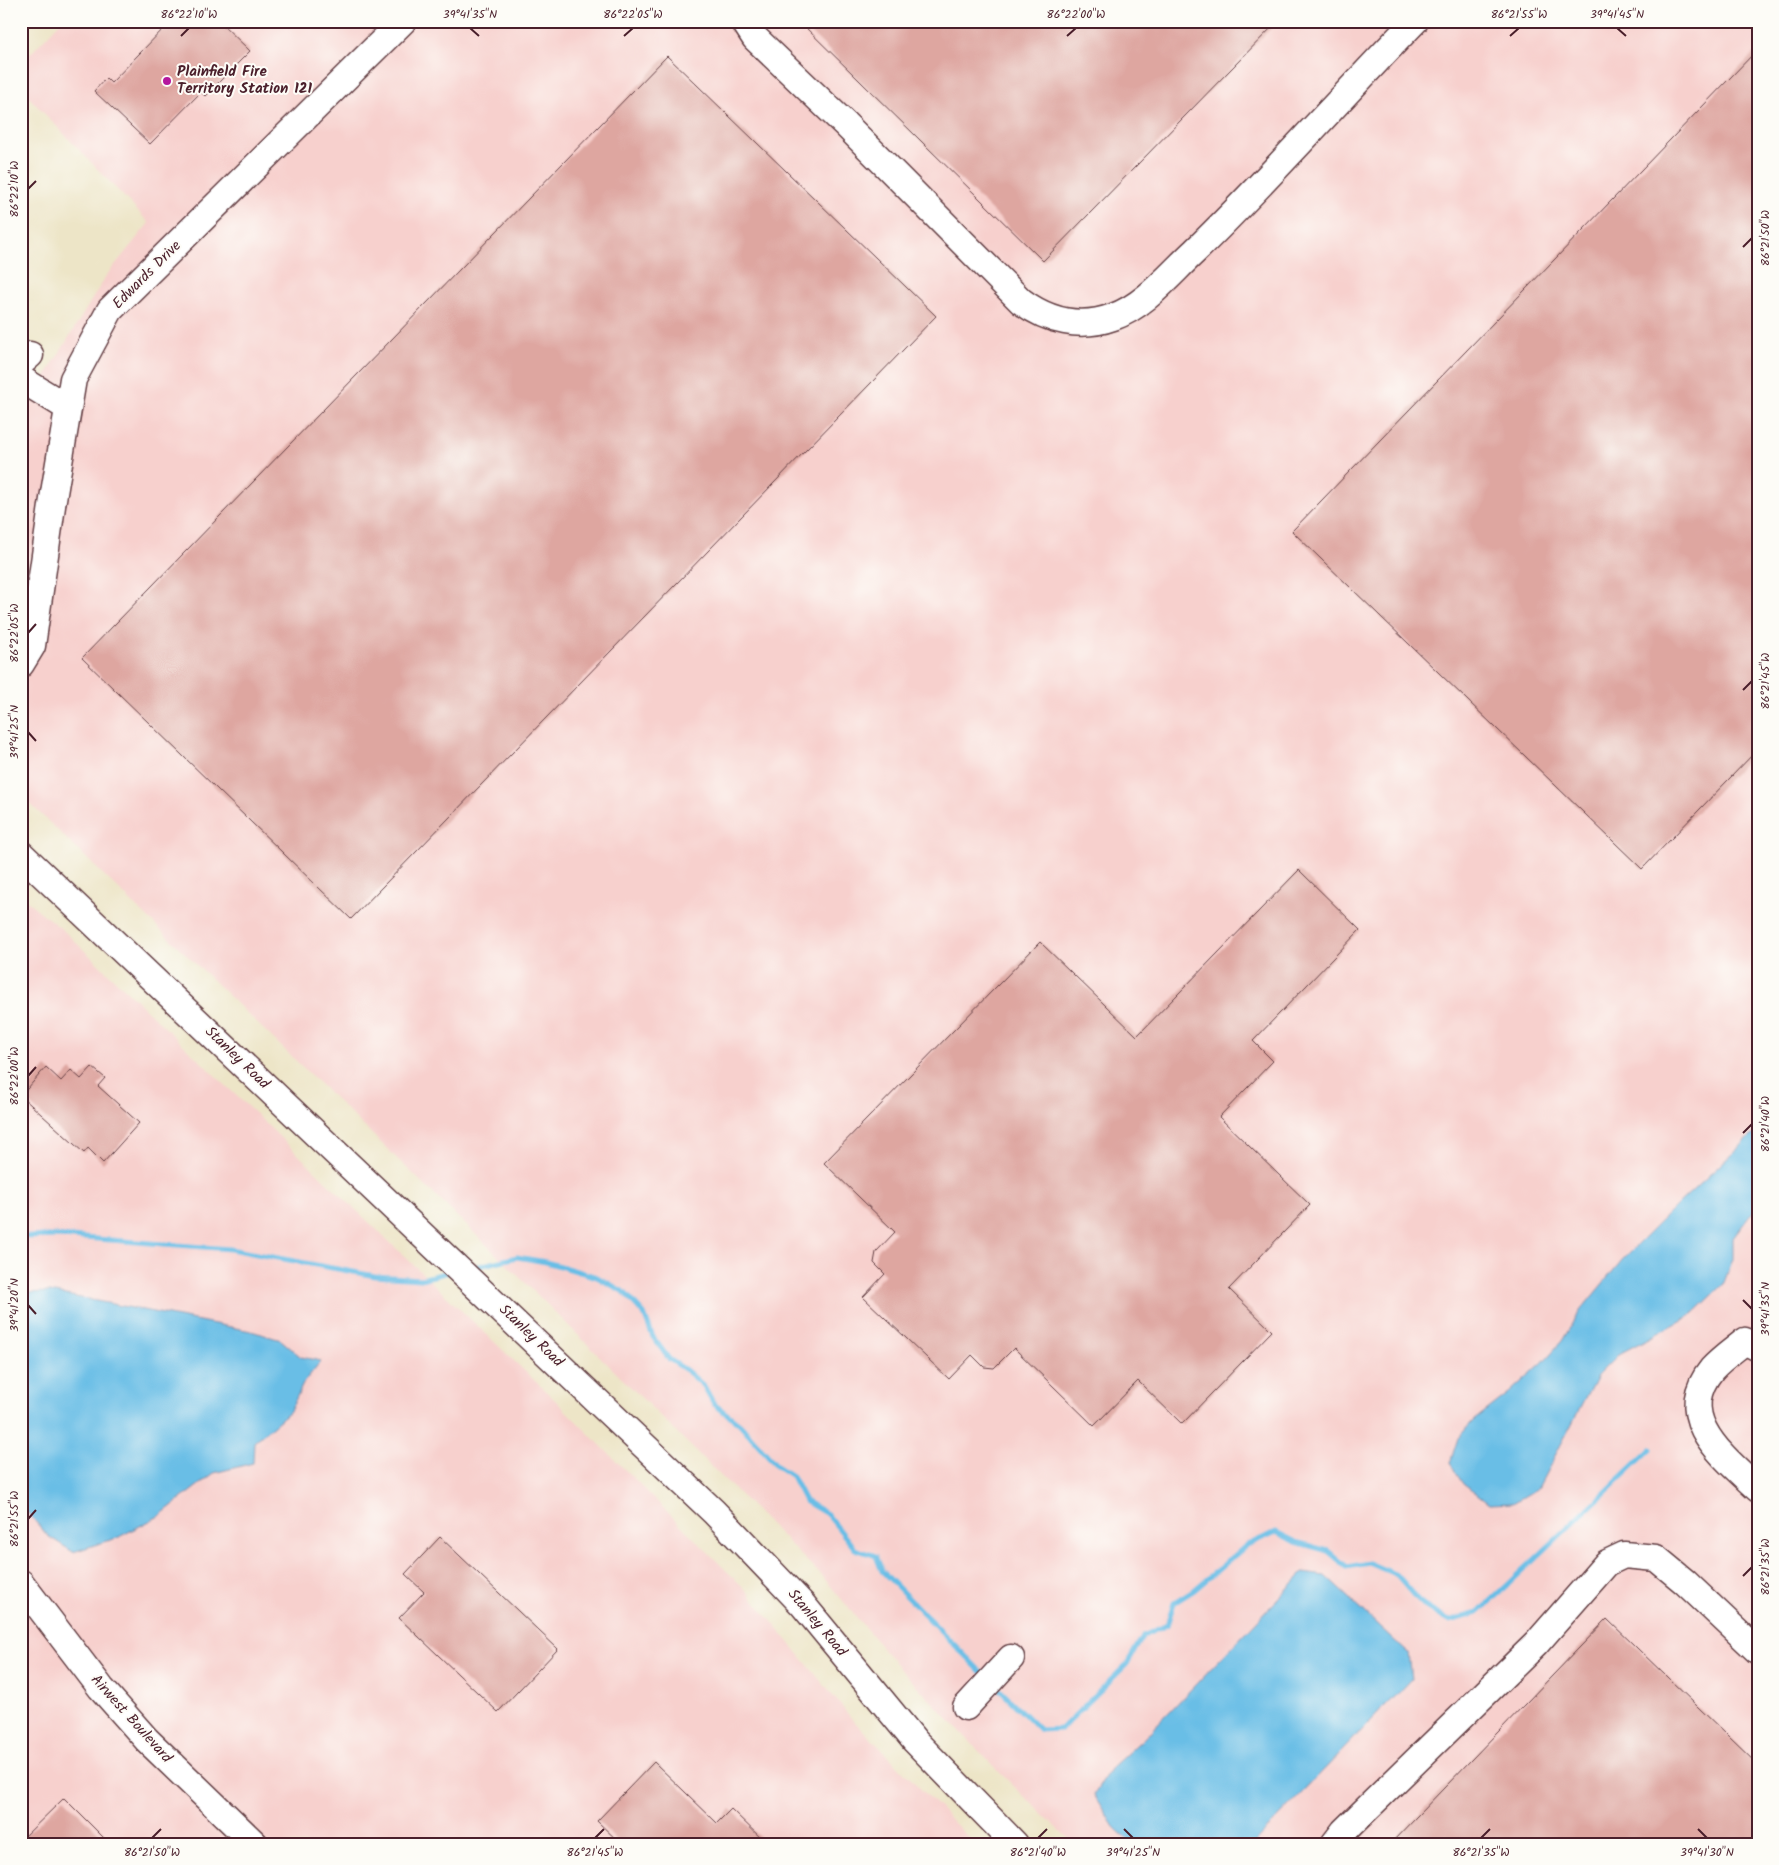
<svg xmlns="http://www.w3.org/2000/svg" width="1779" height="1865" viewBox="0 0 1779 1865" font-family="Kalam,sans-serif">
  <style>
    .built { fill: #f7d0cd }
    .water { fill: #69bee6; stroke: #5a6e88 }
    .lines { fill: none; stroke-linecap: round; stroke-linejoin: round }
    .stream { stroke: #69bee6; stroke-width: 5 }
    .building { fill: #dea6a0 }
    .minor-casing { stroke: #623d42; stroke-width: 29 }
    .minor { stroke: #fff; stroke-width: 26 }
    .ticks { fill: none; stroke: #4a1f2b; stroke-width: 2 }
    .poi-dot { fill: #b5179e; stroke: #fdfcf7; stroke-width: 2 }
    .labels { text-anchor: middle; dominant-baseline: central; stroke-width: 4; stroke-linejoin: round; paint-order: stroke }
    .poi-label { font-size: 15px; font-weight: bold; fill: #4a1f2b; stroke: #fdfcf7; text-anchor: start }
    .street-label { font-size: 15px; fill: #4a1f2b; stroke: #fdfcf7 }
    .neatline { fill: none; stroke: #4a1f2b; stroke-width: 2 }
    .ticks-label { font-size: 12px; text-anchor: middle; fill: #4a1f2b }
  </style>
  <rect width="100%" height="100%" fill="#fdfcf7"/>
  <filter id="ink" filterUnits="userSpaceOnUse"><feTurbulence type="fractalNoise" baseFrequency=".02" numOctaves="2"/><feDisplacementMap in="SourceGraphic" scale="10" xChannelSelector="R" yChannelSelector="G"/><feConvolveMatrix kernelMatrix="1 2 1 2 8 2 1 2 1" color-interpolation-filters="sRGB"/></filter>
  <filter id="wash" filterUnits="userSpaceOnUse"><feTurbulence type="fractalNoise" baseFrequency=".0096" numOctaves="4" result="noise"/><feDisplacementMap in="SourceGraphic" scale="20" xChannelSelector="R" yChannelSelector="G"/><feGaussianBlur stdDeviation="1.12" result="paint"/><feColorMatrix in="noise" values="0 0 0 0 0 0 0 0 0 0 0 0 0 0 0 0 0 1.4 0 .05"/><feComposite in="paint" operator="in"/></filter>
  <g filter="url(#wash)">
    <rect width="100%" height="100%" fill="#ede5c7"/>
    <!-- built -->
    <g class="built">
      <path d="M 61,21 L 1758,21 L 1758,1844 L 1074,1844 L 999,1772 L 893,1661 L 823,1577 L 500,1258 L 21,795 L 21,412 L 28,405 L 106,276 L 149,223 L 21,89 L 21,64 Z"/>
      <path d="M 21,896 L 64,931 L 554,1399 L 747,1591 L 852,1719 L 975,1844 L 21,1844 Z"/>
    </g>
    <!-- water -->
    <g class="water">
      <path d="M 1758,1130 L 1758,1205 L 1733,1238 L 1733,1259 L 1723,1285 L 1692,1315 L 1619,1354 L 1597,1376 L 1538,1488 L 1513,1503 L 1489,1504 L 1463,1484 L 1450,1463 L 1458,1438 L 1473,1421 L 1509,1393 L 1542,1363 L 1562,1341 L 1580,1311 L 1623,1259 L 1679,1203 Z"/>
      <path d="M 50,1292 L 251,1331 L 281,1340 L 301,1357 L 321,1361 L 304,1382 L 290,1411 L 254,1442 L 253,1463 L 214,1473 L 159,1516 L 117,1538 L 73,1552 L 48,1536 L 21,1505 L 21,1293 Z"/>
      <path d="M 1303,1573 L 1325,1576 L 1408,1653 L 1411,1679 L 1253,1844 L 1132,1844 L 1114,1827 L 1094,1795 L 1110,1769 L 1144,1738 Z"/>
    </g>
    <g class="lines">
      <!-- stream -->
      <g class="stream">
        <path d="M 21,25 L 25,21"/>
        <path d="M 21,1237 L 57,1236 L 230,1249 L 375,1276 L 421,1279 L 449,1272"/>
        <path d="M 470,1268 L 517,1257 L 546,1262 L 597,1277 L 624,1292 L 644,1314 L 653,1337 L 669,1359 L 686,1370 L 704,1386 L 714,1404 L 740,1424 L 777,1466 L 792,1476 L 805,1501 L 827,1514 L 855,1549 L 876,1556 L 882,1571 L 985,1676"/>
        <path d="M 995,1685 L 1040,1730 L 1061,1729 L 1127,1664 L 1143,1636 L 1167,1625 L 1174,1603 L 1193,1591 L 1247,1545 L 1276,1532 L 1296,1542 L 1328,1551 L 1347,1567 L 1369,1563 L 1397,1575 L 1424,1606 L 1449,1621 L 1478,1613 L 1651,1449"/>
      </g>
    </g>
    <g id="blocks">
      <!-- building -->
      <g class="building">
        <path d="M 176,21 L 219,21 L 250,51 L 205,96 L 201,92 L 150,144 L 94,91 L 106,78 L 111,83 L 167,25 L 170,28 Z"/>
        <path d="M 799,21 L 1278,21 L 1043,261 Z"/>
        <path d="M 1758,49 L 1758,749 L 1642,869 L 1292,531 Z"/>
        <path d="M 667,56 L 936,316 L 351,919 L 82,658 Z"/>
        <path d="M 1299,870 L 1360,930 L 1253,1041 L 1273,1061 L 1219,1117 L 1310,1205 L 1229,1289 L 1272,1331 L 1182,1424 L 1138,1381 L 1094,1426 L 1014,1348 L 994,1368 L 984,1367 L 972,1355 L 949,1379 L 863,1297 L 885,1274 L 874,1263 L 876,1252 L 895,1232 L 824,1163 L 1040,942 L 1137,1036 Z"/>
        <path d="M 46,1067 L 61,1081 L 71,1070 L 81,1079 L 92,1067 L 105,1078 L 98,1086 L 139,1123 L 103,1163 L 88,1148 L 84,1153 L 21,1096 Z"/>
        <path d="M 440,1537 L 558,1649 L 498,1712 L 399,1618 L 424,1592 L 405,1574 Z"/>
        <path d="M 1607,1619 L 1758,1765 L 1758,1844 L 1390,1844 Z"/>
        <path d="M 654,1762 L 717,1823 L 731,1809 L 767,1844 L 621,1844 L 597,1821 Z"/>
        <path d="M 64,1798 L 110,1844 L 21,1844 L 21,1840 Z"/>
      </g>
    </g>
  </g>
  <g filter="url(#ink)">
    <use href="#blocks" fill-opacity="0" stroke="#623d42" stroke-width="1"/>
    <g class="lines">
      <!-- minor casing -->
      <g class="minor-casing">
        <g id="minor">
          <path d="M 744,21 L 755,38 L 845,124 L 1021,301 C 1048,321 1080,329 1113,317 C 1145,306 1171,273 1195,251 C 1271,177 1341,97 1415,21"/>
          <path d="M 21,363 L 30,355"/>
          <path d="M 21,379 L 68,408"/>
          <path d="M 21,664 L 32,646 L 53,499 L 73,379 L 110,310 L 403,21"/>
          <path d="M 21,854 L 714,1512 L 803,1605 L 915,1741 L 1015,1844"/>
          <path d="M 1758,1348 L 1745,1341 C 1734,1350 1721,1359 1712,1369 C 1672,1418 1724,1457 1758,1489"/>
          <path d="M 21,1583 L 101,1688 L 147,1740 L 255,1844"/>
          <path d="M 966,1707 L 1011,1658"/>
          <path d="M 1334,1844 L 1344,1831 L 1536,1644 L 1607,1563 L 1624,1555 L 1656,1558 L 1685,1582 L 1758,1651"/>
        </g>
      </g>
      <!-- minor -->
      <use href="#minor" class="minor"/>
    </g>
  </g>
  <!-- ticks -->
  <path class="ticks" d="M 470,28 L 479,36M 1617,28 L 1626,36M 181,36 L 189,28M 624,36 L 633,28M 1067,36 L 1076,28M 1510,36 L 1519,28M 28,189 L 36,181M 1743,247 L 1752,238M 28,633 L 36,624M 1743,690 L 1752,681M 28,732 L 36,741M 28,1076 L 36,1067M 1743,1133 L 1752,1124M 1743,1300 L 1752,1309M 28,1305 L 36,1314M 28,1519 L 36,1510M 1743,1576 L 1752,1567M 1124,1829 L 1133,1838M 1698,1829 L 1707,1838M 152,1838 L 161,1829M 595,1838 L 604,1829M 1038,1838 L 1047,1829M 1481,1838 L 1490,1829"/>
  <!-- markers -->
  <circle class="poi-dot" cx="167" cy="81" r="5"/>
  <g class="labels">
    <!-- poi labels -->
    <g class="poi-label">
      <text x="177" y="72">Plainfield Fire<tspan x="177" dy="17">Territory Station 121</tspan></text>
    </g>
    <!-- street labels -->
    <g class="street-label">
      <text transform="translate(147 275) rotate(-45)">Edwards Drive</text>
      <text transform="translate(237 1058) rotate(44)">Stanley Road</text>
      <text transform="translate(531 1336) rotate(44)">Stanley Road</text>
      <text transform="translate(817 1623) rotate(50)">Stanley Road</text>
      <text transform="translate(131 1719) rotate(48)">Airwest Boulevard</text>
    </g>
  </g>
  <!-- margin -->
  <rect width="1779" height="1865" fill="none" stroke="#fdfcf7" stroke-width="55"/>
  <rect x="28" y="28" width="1724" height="1810" class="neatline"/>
  <g class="ticks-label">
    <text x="189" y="18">86°22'10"W</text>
    <text x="470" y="18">39°41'35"N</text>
    <text x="633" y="18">86°22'05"W</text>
    <text x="1076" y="18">86°22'00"W</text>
    <text x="1519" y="18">86°21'55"W</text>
    <text x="1617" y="18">39°41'45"N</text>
    <text transform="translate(14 189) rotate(-90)" y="4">86°22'10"W</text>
    <text transform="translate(1765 238) rotate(-90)" y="4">86°21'50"W</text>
    <text transform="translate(14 633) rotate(-90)" y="4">86°22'05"W</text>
    <text transform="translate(1765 681) rotate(-90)" y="4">86°21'45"W</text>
    <text transform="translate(14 732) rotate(-90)" y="4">39°41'25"N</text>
    <text transform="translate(14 1076) rotate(-90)" y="4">86°22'00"W</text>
    <text transform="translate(1765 1124) rotate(-90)" y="4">86°21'40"W</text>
    <text transform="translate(14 1305) rotate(-90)" y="4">39°41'20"N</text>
    <text transform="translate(1765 1309) rotate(-90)" y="4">39°41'35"N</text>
    <text transform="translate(14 1519) rotate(-90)" y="4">86°21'55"W</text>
    <text transform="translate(1765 1567) rotate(-90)" y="4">86°21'35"W</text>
    <text x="152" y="1856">86°21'50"W</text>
    <text x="595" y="1856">86°21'45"W</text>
    <text x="1038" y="1856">86°21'40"W</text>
    <text x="1133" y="1856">39°41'25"N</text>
    <text x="1481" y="1856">86°21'35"W</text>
    <text x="1707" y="1856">39°41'30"N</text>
  </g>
</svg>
